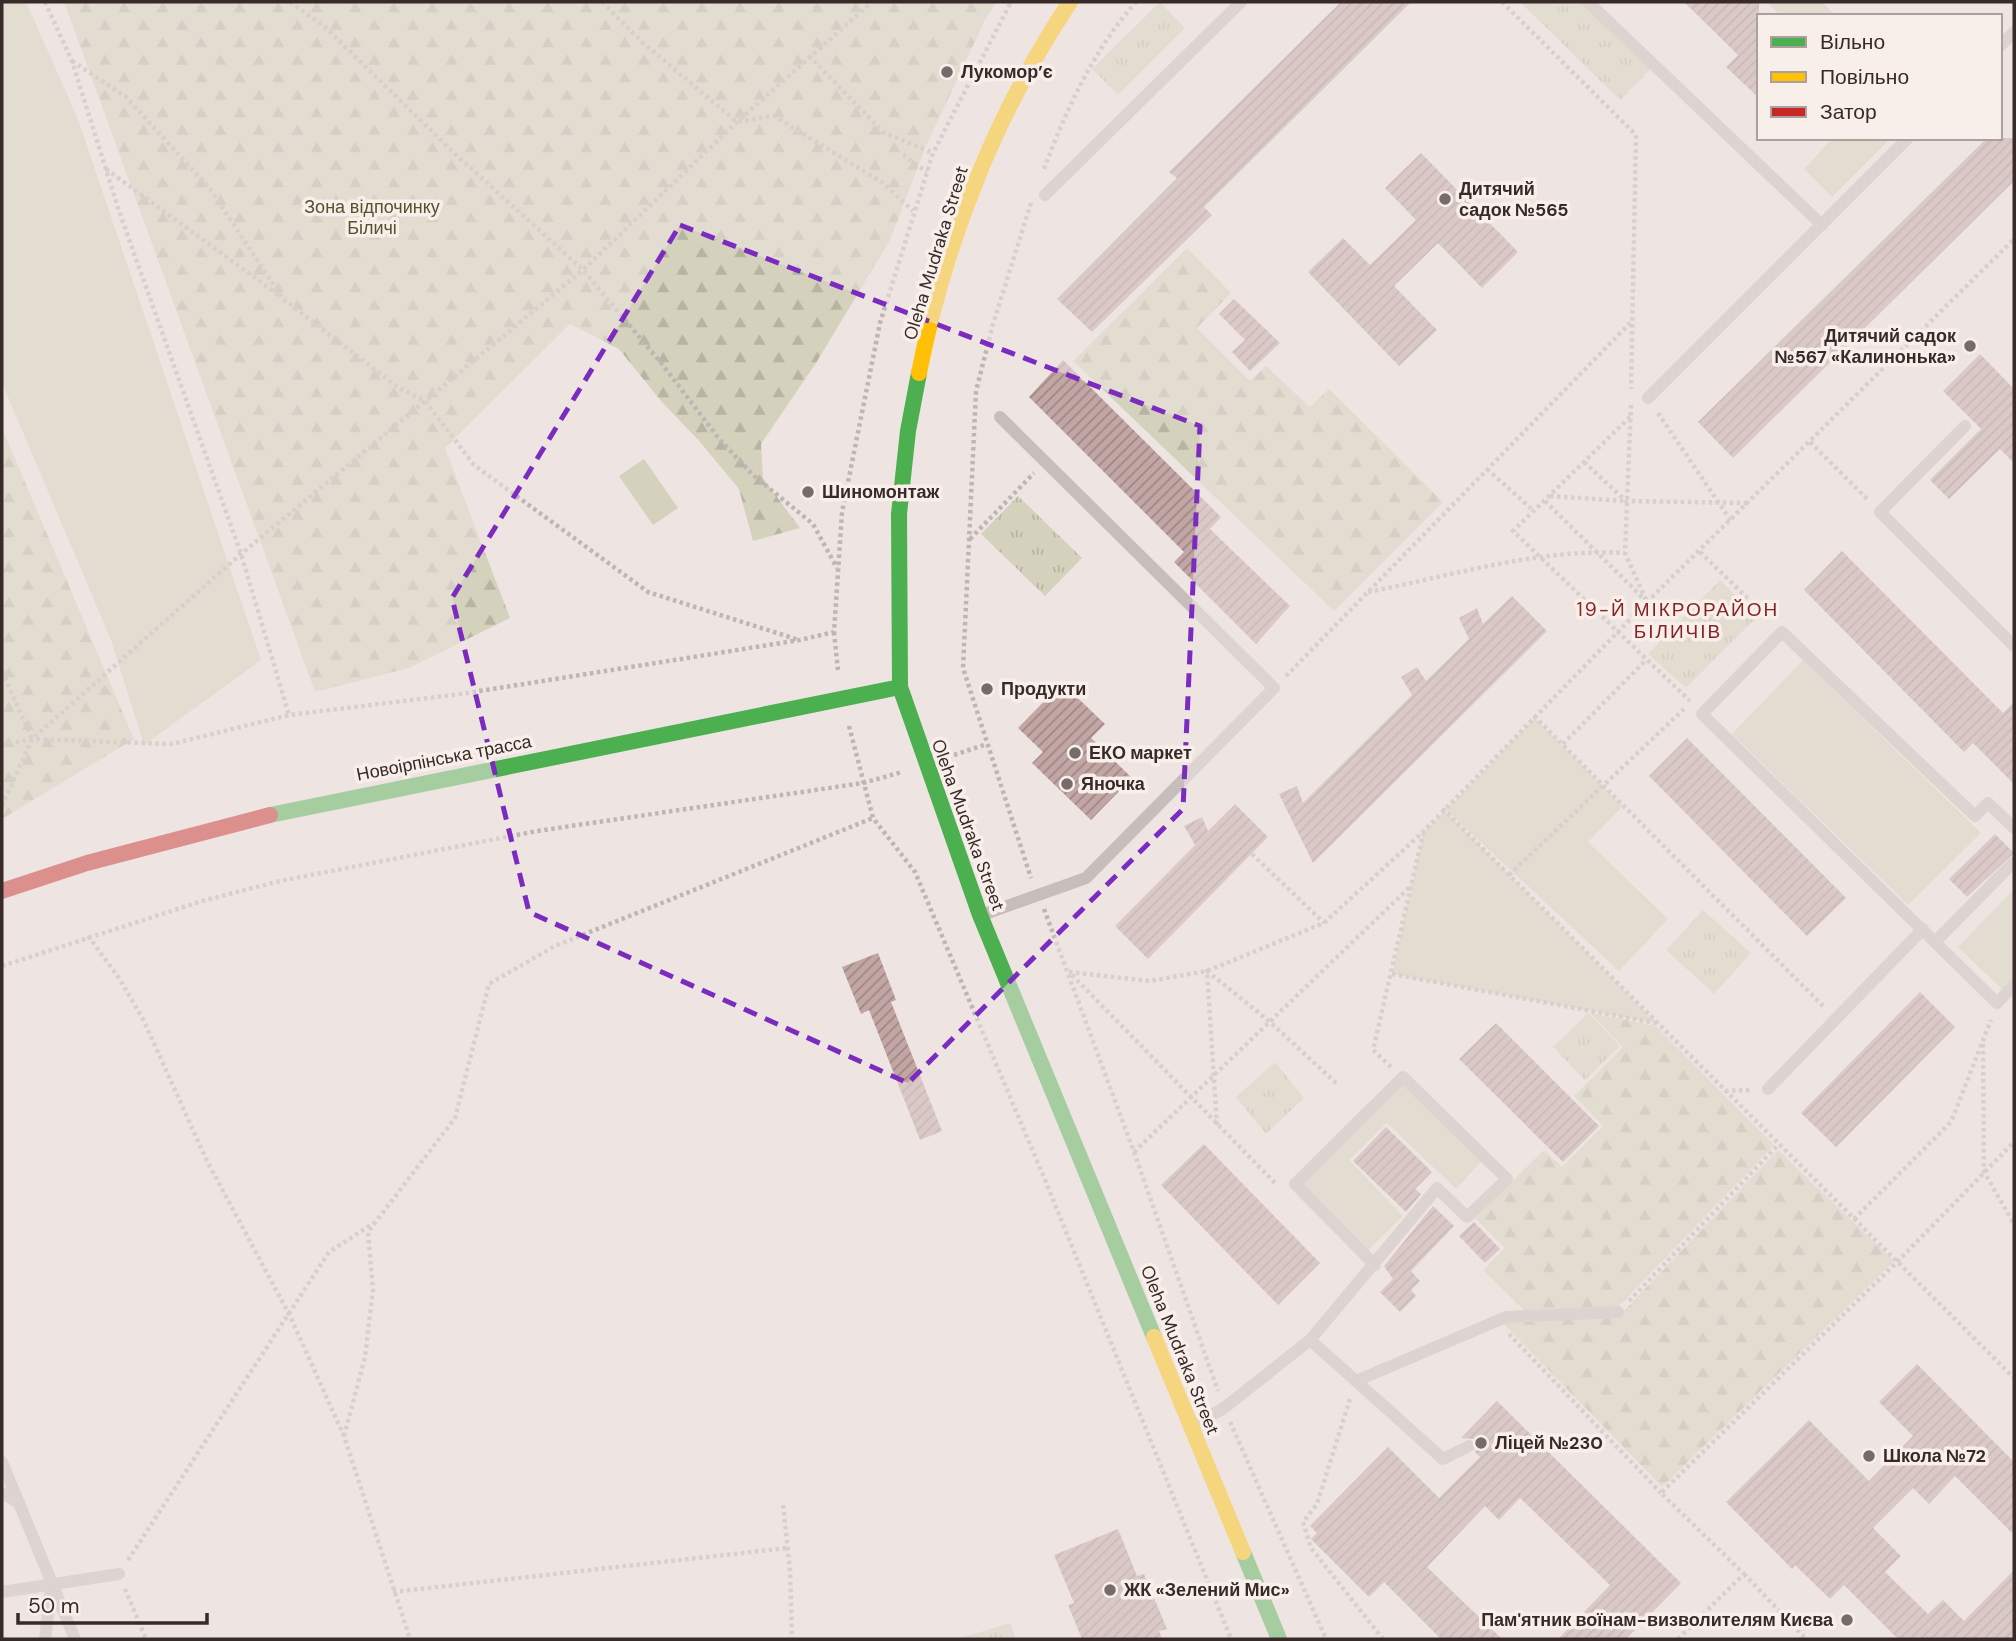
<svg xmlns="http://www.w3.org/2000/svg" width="2016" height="1641" viewBox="0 0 2016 1641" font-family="'DM Sans',sans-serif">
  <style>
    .grass { fill: #d4d1bd }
    .forest { fill: url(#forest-firs) }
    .park { fill: url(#park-tufts) }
    .building { fill: url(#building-hatch) }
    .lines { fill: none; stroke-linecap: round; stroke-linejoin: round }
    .path { stroke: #bfb6b4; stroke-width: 4.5; stroke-dasharray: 3.5 3.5; stroke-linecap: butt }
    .lane { stroke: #c7bdbb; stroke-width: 12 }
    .fast { stroke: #4caf50; stroke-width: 16 }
    .slow { stroke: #ffc107; stroke-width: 16 }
    .jam { stroke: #c62828; stroke-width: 16 }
    .marked { fill: none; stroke: #7b2cbf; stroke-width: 5; stroke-dasharray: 14 9; stroke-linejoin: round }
    .poi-dot { fill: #776b6a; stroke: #f9efea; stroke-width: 2.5 }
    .labels { text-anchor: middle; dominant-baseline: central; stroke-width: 7; stroke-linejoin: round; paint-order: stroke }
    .poi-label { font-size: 18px; font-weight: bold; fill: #372a29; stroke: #f9efea; text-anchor: start }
    .park-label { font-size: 18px; fill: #50552e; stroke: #f9efea }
    .street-label { font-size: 18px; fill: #372a29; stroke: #f9efea }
    .neighbourhood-label { font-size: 19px; letter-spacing: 2px; fill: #842425; stroke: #f9efea }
  </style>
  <defs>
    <pattern id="forest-firs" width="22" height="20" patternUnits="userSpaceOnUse" patternTransform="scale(1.75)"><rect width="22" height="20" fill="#d4d1bd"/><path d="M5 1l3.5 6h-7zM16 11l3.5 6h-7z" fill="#b7b4a2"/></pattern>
    <pattern id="park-tufts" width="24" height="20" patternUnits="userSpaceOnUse" patternTransform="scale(1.75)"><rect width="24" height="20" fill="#d4d1bd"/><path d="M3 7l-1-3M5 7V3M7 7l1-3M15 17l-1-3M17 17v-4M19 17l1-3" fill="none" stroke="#b7b4a2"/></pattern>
    <pattern id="building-hatch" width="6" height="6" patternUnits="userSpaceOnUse" patternTransform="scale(1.75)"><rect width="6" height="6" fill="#c1a6a4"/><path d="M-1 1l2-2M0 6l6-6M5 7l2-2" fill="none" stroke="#9e8786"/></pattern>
  </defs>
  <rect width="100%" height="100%" fill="#eee5e2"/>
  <!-- grass -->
  <g class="grass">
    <path d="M 2,2 L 26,2 L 78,119 L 261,660 L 144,745 L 111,640 L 2,383 Z"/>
    <path d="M 1767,2 L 1822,2 L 1836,16 L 1781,16 Z"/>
    <path d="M 1833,138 L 1891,138 L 1832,197 L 1804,169 Z"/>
    <path d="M 644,459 L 678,508 L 653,525 L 619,476 Z"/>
    <path d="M 1803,660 L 1981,833 L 1908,905 L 1732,734 Z"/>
    <path d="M 1535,718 L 1623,806 L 1588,842 L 1668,919 L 1619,971 L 1446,810 Z"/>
    <path d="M 1445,811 L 1657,1023 L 1392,974 L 1424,831 Z"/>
    <path d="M 2014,889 L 2014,978 L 2003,990 L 1958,947 Z"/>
    <path d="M 1402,1082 L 1482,1161 L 1456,1189 L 1387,1123 L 1349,1160 L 1403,1216 L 1366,1252 L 1299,1184 Z"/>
  </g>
  <!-- forest -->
  <g class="forest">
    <path d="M 64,2 L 997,2 L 985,20 L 926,146 L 890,240 L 816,363 L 761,444 L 763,478 L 800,528 L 753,541 L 739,489 L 701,443 L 661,401 L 619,349 L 570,324 L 445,448 L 510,618 L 409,668 L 315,692 Z"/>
    <path d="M 1187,248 L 1231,293 L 1197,328 L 1250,381 L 1266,366 L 1310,407 L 1329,389 L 1443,502 L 1334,611 L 1073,361 Z"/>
    <path d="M 2,428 L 134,739 L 2,819 Z"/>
    <path d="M 1590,1013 L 1656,1026 L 1774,1145 L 1617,1308 L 1526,1312 L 1483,1270 L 1505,1248 L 1475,1218 L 1544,1150 L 1562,1167 L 1603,1126 L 1574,1096 L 1623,1047 Z"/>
    <path d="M 1778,1150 L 1894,1261 L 1662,1487 L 1502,1322 L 1620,1315 Z"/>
  </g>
  <!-- park -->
  <g class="park">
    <path d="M 1160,2 L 1185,28 L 1118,95 L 1092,69 Z"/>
    <path d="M 1520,2 L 1584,2 L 1652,68 L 1620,100 Z"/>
    <path d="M 1018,496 L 1082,558 L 1045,596 L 981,534 Z"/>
    <path d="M 1720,580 L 1757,617 L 1686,688 L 1648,654 Z"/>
    <path d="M 1703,910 L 1751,953 L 1714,994 L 1666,950 Z"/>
    <path d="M 1588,1013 L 1620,1046 L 1585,1080 L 1553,1047 Z"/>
    <path d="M 1275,1062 L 1304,1098 L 1266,1134 L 1236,1097 Z"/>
    <path d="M 1010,1623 L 1016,1639 L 957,1639 Z"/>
  </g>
  <!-- building -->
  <g class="building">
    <path d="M 1341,2 L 1411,2 L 1204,207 L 1212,215 L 1092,332 L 1057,299 L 1177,178 L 1169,172 Z"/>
    <path d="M 1684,2 L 1759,2 L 1759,98 L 1726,67 L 1738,55 Z"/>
    <path d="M 1987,138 L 2014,138 L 2014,181 L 1733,458 L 1698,422 Z"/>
    <path d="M 1421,153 L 1518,252 L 1482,288 L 1438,243 L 1394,286 L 1437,330 L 1399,366 L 1308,272 L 1343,238 L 1370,265 L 1416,220 L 1385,188 Z"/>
    <path d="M 1234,299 L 1280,343 L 1250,371 L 1232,352 L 1245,340 L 1219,314 Z"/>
    <path d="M 1980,354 L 2014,389 L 2014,463 L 2000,449 L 1949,499 L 1930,480 L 1981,429 L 1943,391 Z"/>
    <path d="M 1063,360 L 1221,517 L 1210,529 L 1290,606 L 1256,644 L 1174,562 L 1184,552 L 1029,397 Z"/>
    <path d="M 1842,551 L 2003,713 L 2014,702 L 2014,784 L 1973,743 L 1964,752 L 1804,590 Z"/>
    <path d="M 1512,596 L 1547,631 L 1313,863 L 1279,794 L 1297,786 L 1303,803 L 1412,695 L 1401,677 L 1417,667 L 1426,681 L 1469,639 L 1459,618 L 1477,608 L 1483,624 Z"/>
    <path d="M 1062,683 L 1105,724 L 1091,738 L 1132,778 L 1091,820 L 1032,763 L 1043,752 L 1018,728 Z"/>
    <path d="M 1687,738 L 1846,898 L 1807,936 L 1649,776 Z"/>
    <path d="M 1235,804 L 1268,837 L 1148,959 L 1115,926 L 1195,845 L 1184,826 L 1202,817 L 1208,831 Z"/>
    <path d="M 1995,834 L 2014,853 L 1967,897 L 1949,879 Z"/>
    <path d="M 878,953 L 896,1000 L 891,1002 L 942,1131 L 920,1140 L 869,1010 L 861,1014 L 842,967 Z"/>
    <path d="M 1920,992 L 1955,1027 L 1836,1147 L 1801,1113 Z"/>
    <path d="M 1496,1023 L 1599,1126 L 1563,1162 L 1459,1059 Z"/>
    <path d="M 1386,1127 L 1432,1172 L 1415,1189 L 1421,1194 L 1406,1212 L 1353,1161 Z"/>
    <path d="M 1204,1144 L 1320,1263 L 1278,1305 L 1161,1185 Z"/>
    <path d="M 1433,1206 L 1454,1226 L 1411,1271 L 1420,1281 L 1411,1290 L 1416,1296 L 1400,1312 L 1380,1292 L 1393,1279 L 1384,1266 Z"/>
    <path d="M 1474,1222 L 1500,1249 L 1485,1263 L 1459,1236 Z"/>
    <path d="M 1917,1364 L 2014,1462 L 2014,1535 L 1955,1476 L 1929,1504 L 1913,1488 L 1873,1528 L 1901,1556 L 1885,1572 L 1928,1614 L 1943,1600 L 1964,1621 L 2014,1570 L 2014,1639 L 1898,1639 L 1844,1585 L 1830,1599 L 1795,1565 L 1792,1569 L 1726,1502 L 1809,1420 L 1869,1481 L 1913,1436 L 1879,1402 Z"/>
    <path d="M 1497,1401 L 1681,1583 L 1626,1639 L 1558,1639 L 1610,1585 L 1520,1498 L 1499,1520 L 1485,1506 L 1427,1567 L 1502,1639 L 1441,1639 L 1384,1582 L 1369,1597 L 1311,1539 L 1317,1533 L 1310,1526 L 1388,1447 L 1439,1498 L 1480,1457 L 1475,1452 L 1478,1446 L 1474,1439 L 1461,1438 Z"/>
    <path d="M 1118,1529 L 1137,1576 L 1144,1574 L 1167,1629 L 1159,1631 L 1162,1639 L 1082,1639 L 1068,1605 L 1074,1603 L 1054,1555 Z"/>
  </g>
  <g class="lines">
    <!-- path -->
    <g class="path">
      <path d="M 45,2 L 72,61 L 119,211 L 241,554 L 289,715"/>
      <path d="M 290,2 L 324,26 L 452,151 L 583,270 L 662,364 L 720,440 L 753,475 L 813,524 L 837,568"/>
      <path d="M 602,2 L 642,42 L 737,122 L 774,116 L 883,183 L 913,211"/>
      <path d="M 1502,2 L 1636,135 L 1631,389"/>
      <path d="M 809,56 L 883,132 L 933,153"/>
      <path d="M 72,61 L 125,96 L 210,189 L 283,299 L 399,388 L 425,401 L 474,465 L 648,592 L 799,640"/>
      <path d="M 903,155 L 927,172"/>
      <path d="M 106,169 L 280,296"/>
      <path d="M 1044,169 C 1066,110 1094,49 1136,2"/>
      <path d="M 1031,203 L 993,324 L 976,391 L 963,668 L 1031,878"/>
      <path d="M 1631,405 L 1625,553 L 1647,602"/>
      <path d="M 1658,413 L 1731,521"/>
      <path d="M 1630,417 L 1513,531 L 1690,701"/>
      <path d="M 1810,442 L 1867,499"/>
      <path d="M 1584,462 L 1626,501 L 1749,503"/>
      <path d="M 1487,469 L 1534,511"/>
      <path d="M 1550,496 L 1625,501"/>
      <path d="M 1545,501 L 1644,599"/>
      <path d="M 970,539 L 1034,473"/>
      <path d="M 1700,552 L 1769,619"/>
      <path d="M 1368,592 C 1451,576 1539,548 1625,553"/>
      <path d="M 834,632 L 838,670"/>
      <path d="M 2,671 L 32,739"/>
      <path d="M 1286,676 L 1632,321"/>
      <path d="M 1534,716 L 1825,1008"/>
      <path d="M 849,726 L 873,818 L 915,872 L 1043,1175 L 1231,1639"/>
      <path d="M 1563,744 L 1646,660"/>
      <path d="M 2,745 L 32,739 L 172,744 L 289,715 L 461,694 L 800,640 L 834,632 L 842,512 L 880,323 L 933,153 L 1011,2"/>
      <path d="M 954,755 L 987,744"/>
      <path d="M 2,806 L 32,739 L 241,554 L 583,270 L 737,122 L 872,2"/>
      <path d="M 1443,812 L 1444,810 L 2014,1378"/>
      <path d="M 1252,854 L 1324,923"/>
      <path d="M 1509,875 L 1684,709"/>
      <path d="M 1044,909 L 1134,1152 L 1218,1391"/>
      <path d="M 88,936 L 119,978 L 143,1019 L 206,1159 L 290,1316 L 344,1436 L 410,1639"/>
      <path d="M 2,966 L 202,901 L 280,881 L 537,831 L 863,783 L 902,772"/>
      <path d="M 1069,972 L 1150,981 L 1207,971 L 1324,923 L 1424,831 L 1647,602 L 2014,239"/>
      <path d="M 1392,974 L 1656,1023"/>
      <path d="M 1072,975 L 1276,1184"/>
      <path d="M 1983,1044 L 1984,1172 L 2014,1224"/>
      <path d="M 1391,1067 L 1373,1050 L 1423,834"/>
      <path d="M 1725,1091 L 1751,1090"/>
      <path d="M 1217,1125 L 1207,971 L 1269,1021 L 1337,1084"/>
      <path d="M 1134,1152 L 1412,885"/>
      <path d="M 1854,1219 L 1951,1122 L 1991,1020"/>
      <path d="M 1629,1301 L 1778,1145"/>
      <path d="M 1509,1334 L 1661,1493"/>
      <path d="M 1350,1399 L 1317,1504 L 1303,1522 L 1311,1548 L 1383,1639"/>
      <path d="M 1230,1422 L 1326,1639"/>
      <path d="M 344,1436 L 365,1357 L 373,1290 L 368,1232 L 455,1118 L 489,984 L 555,946 L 873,818"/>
      <path d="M 783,1505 L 790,1570 L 792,1639"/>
      <path d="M 128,1560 L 329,1252 L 374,1223"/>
      <path d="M 1744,1574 L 1806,1639"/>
      <path d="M 125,1589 L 146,1639"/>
      <path d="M 393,1592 L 787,1548"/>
      <path d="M 1678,1639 L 1744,1574 L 1661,1493 L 1898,1261 L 2014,1142"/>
    </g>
    <!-- lane -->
    <g class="lane">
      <path d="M 1588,2 L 1822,225"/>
      <path d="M 2000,46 L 2014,32"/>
      <path d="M 1045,195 L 1241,2"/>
      <path d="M 1648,398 L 1908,138"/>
      <path d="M 1965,426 L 1880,512 L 2014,646"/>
      <path d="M 2014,828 L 1988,803 L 1975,816 L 1782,632 L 1702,714 L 1997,1003 L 2014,985"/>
      <path d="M 982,915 L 1086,878 L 1274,688 L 1000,417"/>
      <path d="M 1936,941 L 2014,862"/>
      <path d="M 1768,1089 L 1923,929"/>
      <path d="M 1310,1340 L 1356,1381 L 1506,1317 L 1618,1312"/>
      <path d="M 1356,1381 L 1443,1459 L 1469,1446"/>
      <path d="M 1191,1427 L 1224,1408 L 1310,1340 L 1437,1188 L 1467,1217 L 1507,1179 L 1403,1077 L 1295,1184 L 1375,1265"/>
      <path d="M 2,1462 L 75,1639"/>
      <path d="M 2,1493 L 19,1503"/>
      <path d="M 2,1592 L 119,1574"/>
      <path d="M 45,1639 L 51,1588"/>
    </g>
    <!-- fast -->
    <g class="fast">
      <path d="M 900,687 L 980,915 L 1154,1337"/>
      <path d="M 270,815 L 900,687 L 899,514 L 908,431 L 919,373"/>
      <path d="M 1243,1552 L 1279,1639"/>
    </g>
    <!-- slow -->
    <g class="slow">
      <path d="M 919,373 C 945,241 996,113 1070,2"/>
      <path d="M 1154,1337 L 1243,1552"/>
    </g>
    <!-- jam -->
    <path class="jam" d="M 2,891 L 87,863 L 270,815"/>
  </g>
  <!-- marked area -->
  <path d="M0 0H2016V1641H0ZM 680,225 L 1200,426 L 1183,809 L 908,1083 L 529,912 L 452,598 Z" fill="#eee5e2" fill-opacity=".55" fill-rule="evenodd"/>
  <path class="marked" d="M 680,225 L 1200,426 L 1183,809 L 908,1083 L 529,912 L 452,598 Z"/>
  <!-- markers -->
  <g class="poi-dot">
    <circle cx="947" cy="72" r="7"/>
    <circle cx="1445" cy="199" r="7"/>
    <circle cx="1970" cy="346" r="7"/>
    <circle cx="808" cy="492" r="7"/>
    <circle cx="987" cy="689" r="7"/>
    <circle cx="1075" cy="753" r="7"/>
    <circle cx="1067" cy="784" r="7"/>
    <circle cx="1481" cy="1443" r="7"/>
    <circle cx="1869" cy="1456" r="7"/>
    <circle cx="1110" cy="1590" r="7"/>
    <circle cx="1847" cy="1620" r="7"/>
  </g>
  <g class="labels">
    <!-- poi labels -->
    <g class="poi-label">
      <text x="961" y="72">Лукомор’є</text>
      <text x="1459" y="189">Дитячий<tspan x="1459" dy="21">садок №565</tspan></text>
      <text x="1956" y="336" text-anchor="end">Дитячий садок<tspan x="1956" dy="21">№567 «Калинонька»</tspan></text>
      <text x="822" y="492">Шиномонтаж</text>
      <text x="1001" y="689">Продукти</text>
      <text x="1089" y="753">ЕКО маркет</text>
      <text x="1081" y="784">Яночка</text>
      <text x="1495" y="1443">Ліцей №230</text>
      <text x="1883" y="1456">Школа №72</text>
      <text x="1124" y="1590">ЖК «Зелений Мис»</text>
      <text x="1833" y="1620" text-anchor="end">Пам'ятник воїнам-визволителям Києва</text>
    </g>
    <!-- park labels -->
    <g class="park-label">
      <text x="372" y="207">Зона відпочинку<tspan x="372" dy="21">Біличі</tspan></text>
    </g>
    <!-- street labels -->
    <g class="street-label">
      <text transform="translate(936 253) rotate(-73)">Oleha Mudraka Street</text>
      <text transform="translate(444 758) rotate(-11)">Новоірпінська трасса</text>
      <text transform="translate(968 825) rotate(70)">Oleha Mudraka Street</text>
      <text transform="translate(1180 1350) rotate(68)">Oleha Mudraka Street</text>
    </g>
    <!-- neighbourhood labels -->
    <g class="neighbourhood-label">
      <text x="1678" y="609">19-Й МІКРОРАЙОН<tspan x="1678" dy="22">БІЛИЧІВ</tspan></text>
    </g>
  </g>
  <!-- border -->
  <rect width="2016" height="1641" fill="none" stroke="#372a29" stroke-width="7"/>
  <!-- legend -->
  <rect x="1757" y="14" width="245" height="126" fill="#f9efea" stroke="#aba09d" stroke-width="2"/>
  <rect x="1771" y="37" width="35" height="10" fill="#4caf50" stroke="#aba09d" stroke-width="2"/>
  <text x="1820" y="49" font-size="21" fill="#372a29">Вільно</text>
  <rect x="1771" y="72" width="35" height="10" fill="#ffc107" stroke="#aba09d" stroke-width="2"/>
  <text x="1820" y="84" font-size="21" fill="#372a29">Повільно</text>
  <rect x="1771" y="107" width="35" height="10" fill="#c62828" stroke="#aba09d" stroke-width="2"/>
  <text x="1820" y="119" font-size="21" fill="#372a29">Затор</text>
  <!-- scale -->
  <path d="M18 1613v10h189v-10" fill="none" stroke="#372a29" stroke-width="3.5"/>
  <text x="28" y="1613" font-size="21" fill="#372a29" stroke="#f9efea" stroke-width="5" paint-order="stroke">50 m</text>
</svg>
